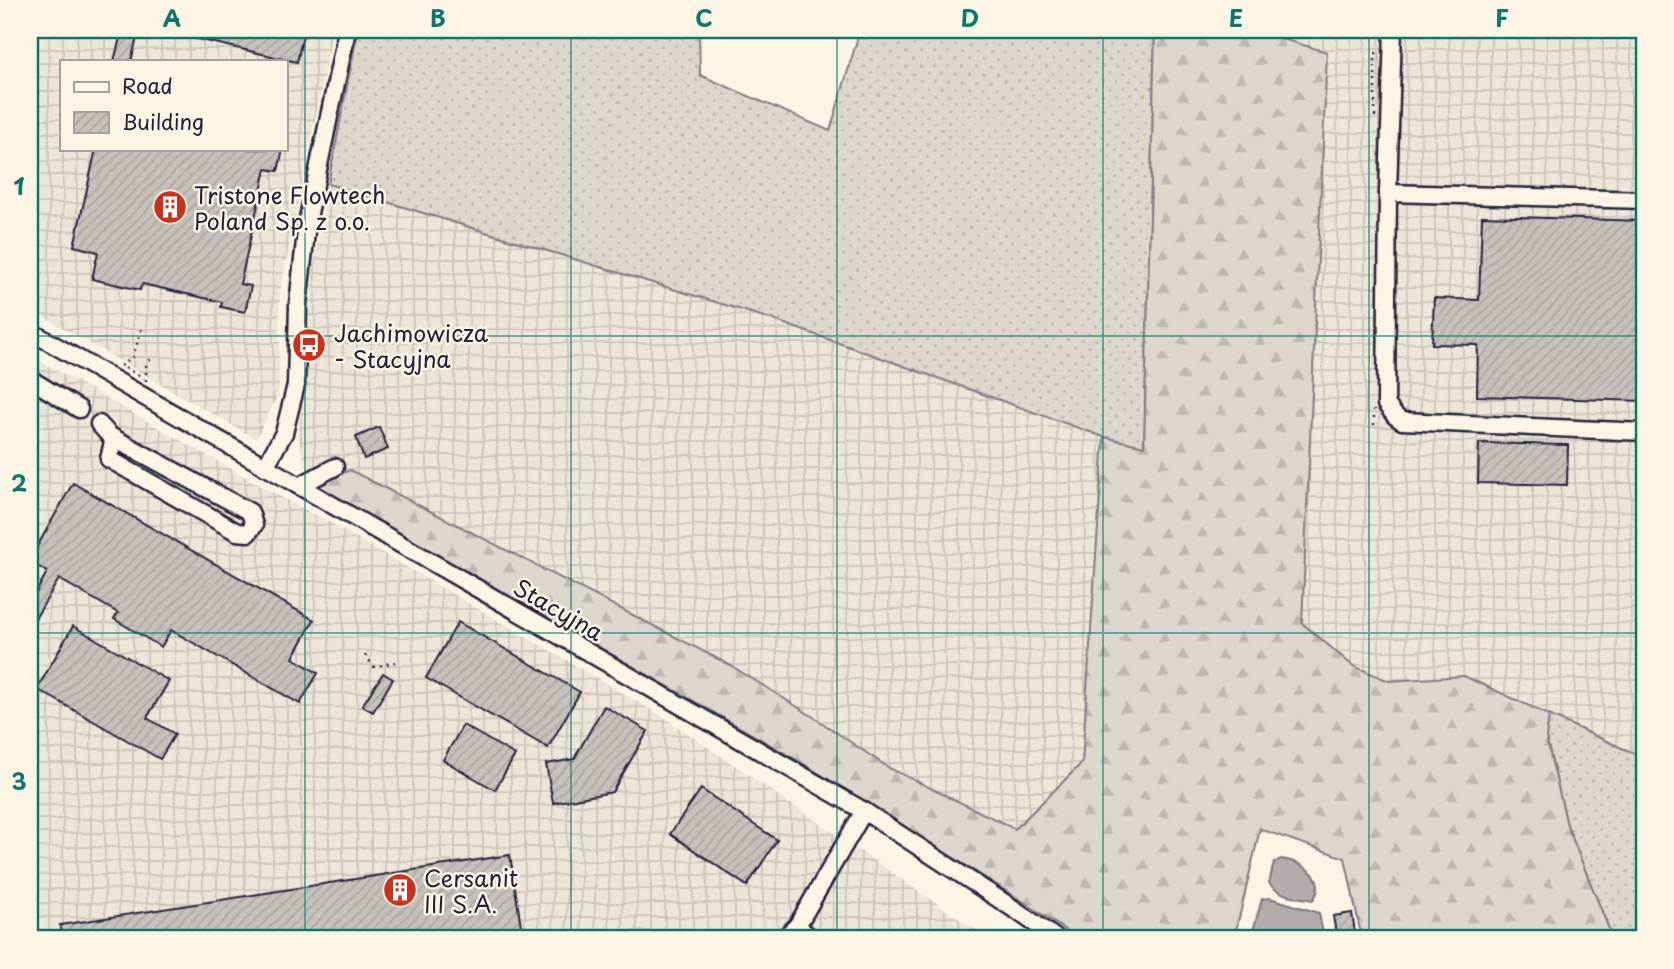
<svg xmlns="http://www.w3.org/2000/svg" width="1674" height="969" viewBox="0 0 1674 969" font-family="'Playpen Sans',sans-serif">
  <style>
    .industrial { fill: url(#industrial-grid); fill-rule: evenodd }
    .grass { fill: url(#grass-dots); stroke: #7f7c84; stroke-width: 2 }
    .forest { fill: url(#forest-firs); stroke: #7f7c84; stroke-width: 2 }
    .water { fill: #b2adab; stroke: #78757e; stroke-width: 2 }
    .building { fill: url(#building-hatch); stroke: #22223b; stroke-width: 2 }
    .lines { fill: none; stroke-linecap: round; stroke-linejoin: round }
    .minor-casing { stroke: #22223b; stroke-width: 21 }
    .path { stroke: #22223b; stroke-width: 2.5; stroke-dasharray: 2 5; stroke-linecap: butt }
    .minor { stroke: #fcf5e5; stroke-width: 16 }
    .grid { fill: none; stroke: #0f766e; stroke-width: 2; stroke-opacity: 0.55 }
    .labels { text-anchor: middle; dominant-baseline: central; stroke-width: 5; stroke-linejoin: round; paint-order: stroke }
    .poi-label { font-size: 23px; fill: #22223b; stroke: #fcf5e5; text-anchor: start }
    .street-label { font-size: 23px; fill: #22223b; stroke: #fcf5e5 }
    .neatline { fill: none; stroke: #0f766e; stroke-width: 2.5 }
    .grid-label { font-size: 23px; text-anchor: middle; font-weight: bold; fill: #0f766e }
  </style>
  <defs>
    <pattern id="industrial-grid" width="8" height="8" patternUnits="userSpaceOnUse" patternTransform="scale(1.75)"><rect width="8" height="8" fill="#ece5d8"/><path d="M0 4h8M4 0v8" fill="none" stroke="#cac4ba"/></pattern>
    <pattern id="grass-dots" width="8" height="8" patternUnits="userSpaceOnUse" patternTransform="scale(1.75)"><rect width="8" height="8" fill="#dcd6cc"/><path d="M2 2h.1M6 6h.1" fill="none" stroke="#bcb7b0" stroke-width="1.8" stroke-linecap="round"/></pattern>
    <pattern id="forest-firs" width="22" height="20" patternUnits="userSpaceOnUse" patternTransform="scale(1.75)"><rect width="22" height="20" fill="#dcd6cc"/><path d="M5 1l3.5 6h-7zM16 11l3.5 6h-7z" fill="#bcb7b0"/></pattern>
    <pattern id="building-hatch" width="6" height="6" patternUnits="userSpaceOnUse" patternTransform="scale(1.75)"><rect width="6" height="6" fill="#c6c1bb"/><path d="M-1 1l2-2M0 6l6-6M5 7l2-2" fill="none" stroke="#aaa6a2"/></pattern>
  </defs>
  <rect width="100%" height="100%" fill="#fcf5e5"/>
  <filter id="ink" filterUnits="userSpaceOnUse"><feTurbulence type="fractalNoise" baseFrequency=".0143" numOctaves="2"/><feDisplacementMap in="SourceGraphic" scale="14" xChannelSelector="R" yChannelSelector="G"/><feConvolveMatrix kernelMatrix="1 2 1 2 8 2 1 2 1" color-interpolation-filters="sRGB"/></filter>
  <g filter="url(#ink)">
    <!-- industrial -->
    <g class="industrial">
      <path d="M 30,30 L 333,30 L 280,292 L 279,393 L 256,439 L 30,309 ZM 61,61 L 285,61 L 285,149 L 61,149 Z"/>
      <path d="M 1252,30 L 1644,30 L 1644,758 L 1464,676 L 1389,681 L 1353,666 L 1301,623 L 1327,53 Z"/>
      <path d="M 328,184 L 771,319 L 1104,437 L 1082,763 L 1015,829 L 889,768 L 812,716 L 730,665 L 320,482 L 305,465 L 298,435 L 307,372 L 307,305 Z"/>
      <path d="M 30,355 L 279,496 L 331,523 L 662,716 L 989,939 L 30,939 Z"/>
    </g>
    <!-- grass -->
    <g class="grass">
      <path d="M 358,30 L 699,30 L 700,75 L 830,131 L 860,30 L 1155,30 L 1144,447 L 1104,437 L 771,319 L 328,184 Z"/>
      <path d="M 1549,715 L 1644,758 L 1644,939 L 1613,939 L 1567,825 L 1546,737 Z"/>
    </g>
    <!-- forest -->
    <path class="forest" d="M 1155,30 L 1252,30 L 1327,52 L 1302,623 L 1353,666 L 1389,681 L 1464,676 L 1549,715 L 1546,737 L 1567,825 L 1613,939 L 1362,939 L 1345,858 L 1260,829 L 1236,931 L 1241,939 L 1078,939 L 1024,902 L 804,764 L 318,487 L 320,482 L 350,470 L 730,665 L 812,716 L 889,768 L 1015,829 L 1082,763 L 1104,437 L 1144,446 Z"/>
    <!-- water -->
    <g class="water">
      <path d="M 1281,859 C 1302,862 1329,877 1313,900 C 1298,897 1278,896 1269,883 L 1274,863 Z"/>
      <path d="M 1270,898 L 1319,913 L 1324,939 L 1255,939 L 1254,927 L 1262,899 Z"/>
    </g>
    <!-- building -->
    <g class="building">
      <path d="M 122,30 L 139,30 L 131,61 L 114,61 Z"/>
      <path d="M 176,30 L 304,30 L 297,62 L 176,34 Z"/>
      <path d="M 96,149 L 283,149 L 278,171 L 266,169 L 240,284 L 251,286 L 245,312 L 221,307 L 222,302 L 142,284 L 140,290 L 92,279 L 98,252 L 74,246 Z"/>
      <path d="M 1482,216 L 1644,221 L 1644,401 L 1477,396 L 1478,345 L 1432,344 L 1434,298 L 1479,300 Z"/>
      <path d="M 379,427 L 388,449 L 364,459 L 356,437 Z"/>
      <path d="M 1479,443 L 1568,445 L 1567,485 L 1478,483 Z"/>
      <path d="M 73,483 L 314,620 L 293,658 L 318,673 L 300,704 L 171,630 L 161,647 L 114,619 L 118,613 L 59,579 L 30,627 L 30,604 L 47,572 L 30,562 L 30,559 Z"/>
      <path d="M 458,622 L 580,692 L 548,748 L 426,678 Z"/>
      <path d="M 73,626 L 169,681 L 147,718 L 175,734 L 160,759 L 37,689 Z"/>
      <path d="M 383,673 L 393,679 L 373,712 L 362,706 Z"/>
      <path d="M 604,706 L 648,731 L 612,792 L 553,803 L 546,764 L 574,759 Z"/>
      <path d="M 463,725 L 515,755 L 495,790 L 443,760 Z"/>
      <path d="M 701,789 L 777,840 L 747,886 L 670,834 Z"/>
      <path d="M 510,855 L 523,939 L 63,939 L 60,925 Z"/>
      <path d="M 1352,913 L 1356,939 L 1337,939 L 1333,916 Z"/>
    </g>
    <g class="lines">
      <!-- minor casing -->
      <g class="minor-casing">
        <g id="minor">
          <path d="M 1393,30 L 1388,193 L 1386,404 L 1395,416 L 1402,421 L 1644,432"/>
          <path d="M 1388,193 L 1644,200"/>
          <path d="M 30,331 L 864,811 L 1017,911 L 1057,939"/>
          <path d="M 30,379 L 79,409"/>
          <path d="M 99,424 L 110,436 L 250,512 L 254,525 L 248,533 L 237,532 L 109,459 L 114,438"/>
          <path d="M 265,467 L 284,433 L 296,385 L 298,304 L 307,223 L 347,30"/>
          <path d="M 299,486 L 335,467"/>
          <path d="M 777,939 L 785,937 L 797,926"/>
          <path d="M 812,939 L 797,926 L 864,811"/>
        </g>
      </g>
      <!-- path -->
      <g class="path">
        <path d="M 1375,117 L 1375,57 L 1377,51"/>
        <path d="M 121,366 L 133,357 L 142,327"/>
        <path d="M 125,368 L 144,378"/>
        <path d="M 146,381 L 146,366 L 153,355"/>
        <path d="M 1374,425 L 1374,410"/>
        <path d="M 365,655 L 374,667 L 395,662"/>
      </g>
      <!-- minor -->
      <use href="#minor" class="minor"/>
    </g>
  </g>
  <!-- grid -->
  <path class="grid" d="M 305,30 L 305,939M 571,30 L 571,939M 837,30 L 837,939M 1103,30 L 1103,939M 1369,30 L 1369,939M 30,336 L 1644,336M 30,633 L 1644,633"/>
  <!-- icons -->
  <defs>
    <g id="building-disc" transform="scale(1.75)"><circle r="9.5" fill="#c8321e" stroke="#fcf5e5"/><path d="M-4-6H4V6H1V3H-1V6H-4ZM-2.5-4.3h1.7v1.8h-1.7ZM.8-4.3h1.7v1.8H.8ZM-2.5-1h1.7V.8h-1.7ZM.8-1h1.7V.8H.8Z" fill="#fff"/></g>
    <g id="bus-disc" transform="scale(1.75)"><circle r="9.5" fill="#c8321e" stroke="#fcf5e5"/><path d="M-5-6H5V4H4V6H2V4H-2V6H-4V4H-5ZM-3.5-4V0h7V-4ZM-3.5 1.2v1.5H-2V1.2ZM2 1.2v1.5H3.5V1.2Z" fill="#fff"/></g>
  </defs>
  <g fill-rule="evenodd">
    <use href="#building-disc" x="170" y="207"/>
    <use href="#bus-disc" x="309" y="345"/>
    <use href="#building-disc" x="400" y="890"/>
  </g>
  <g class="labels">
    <!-- poi labels -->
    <g class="poi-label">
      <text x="194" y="194">Tristone Flowtech<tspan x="194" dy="26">Poland Sp. z o.o.</tspan></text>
      <text x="334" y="332">Jachimowicza<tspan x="334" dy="26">- Stacyjna</tspan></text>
      <text x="424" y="877">Cersanit<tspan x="424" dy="26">III S.A.</tspan></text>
    </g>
    <!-- street labels -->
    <g class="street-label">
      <text transform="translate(559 609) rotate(30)">Stacyjna</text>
    </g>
  </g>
  <!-- margin -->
  <rect width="1674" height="969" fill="none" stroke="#fcf5e5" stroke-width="77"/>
  <!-- legend -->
  <rect x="60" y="60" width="228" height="91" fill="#fcf5e5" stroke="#a5a1a1" stroke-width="2"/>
  <rect x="74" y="82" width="35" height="10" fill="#fcf5e5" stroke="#a5a1a1" stroke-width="2"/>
  <text x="122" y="94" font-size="21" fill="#22223b">Road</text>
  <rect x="74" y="112" width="35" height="21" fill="url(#building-hatch)" stroke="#a5a1a1" stroke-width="2"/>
  <text x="122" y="130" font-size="21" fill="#22223b">Building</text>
  <rect x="38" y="38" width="1598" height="892" class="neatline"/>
  <g class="grid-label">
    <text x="172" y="27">A</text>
    <text x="438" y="27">B</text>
    <text x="704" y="27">C</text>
    <text x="970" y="27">D</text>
    <text x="1236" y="27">E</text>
    <text x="1502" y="27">F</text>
    <text x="19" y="195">1</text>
    <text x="19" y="492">2</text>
    <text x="19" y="790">3</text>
  </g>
</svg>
